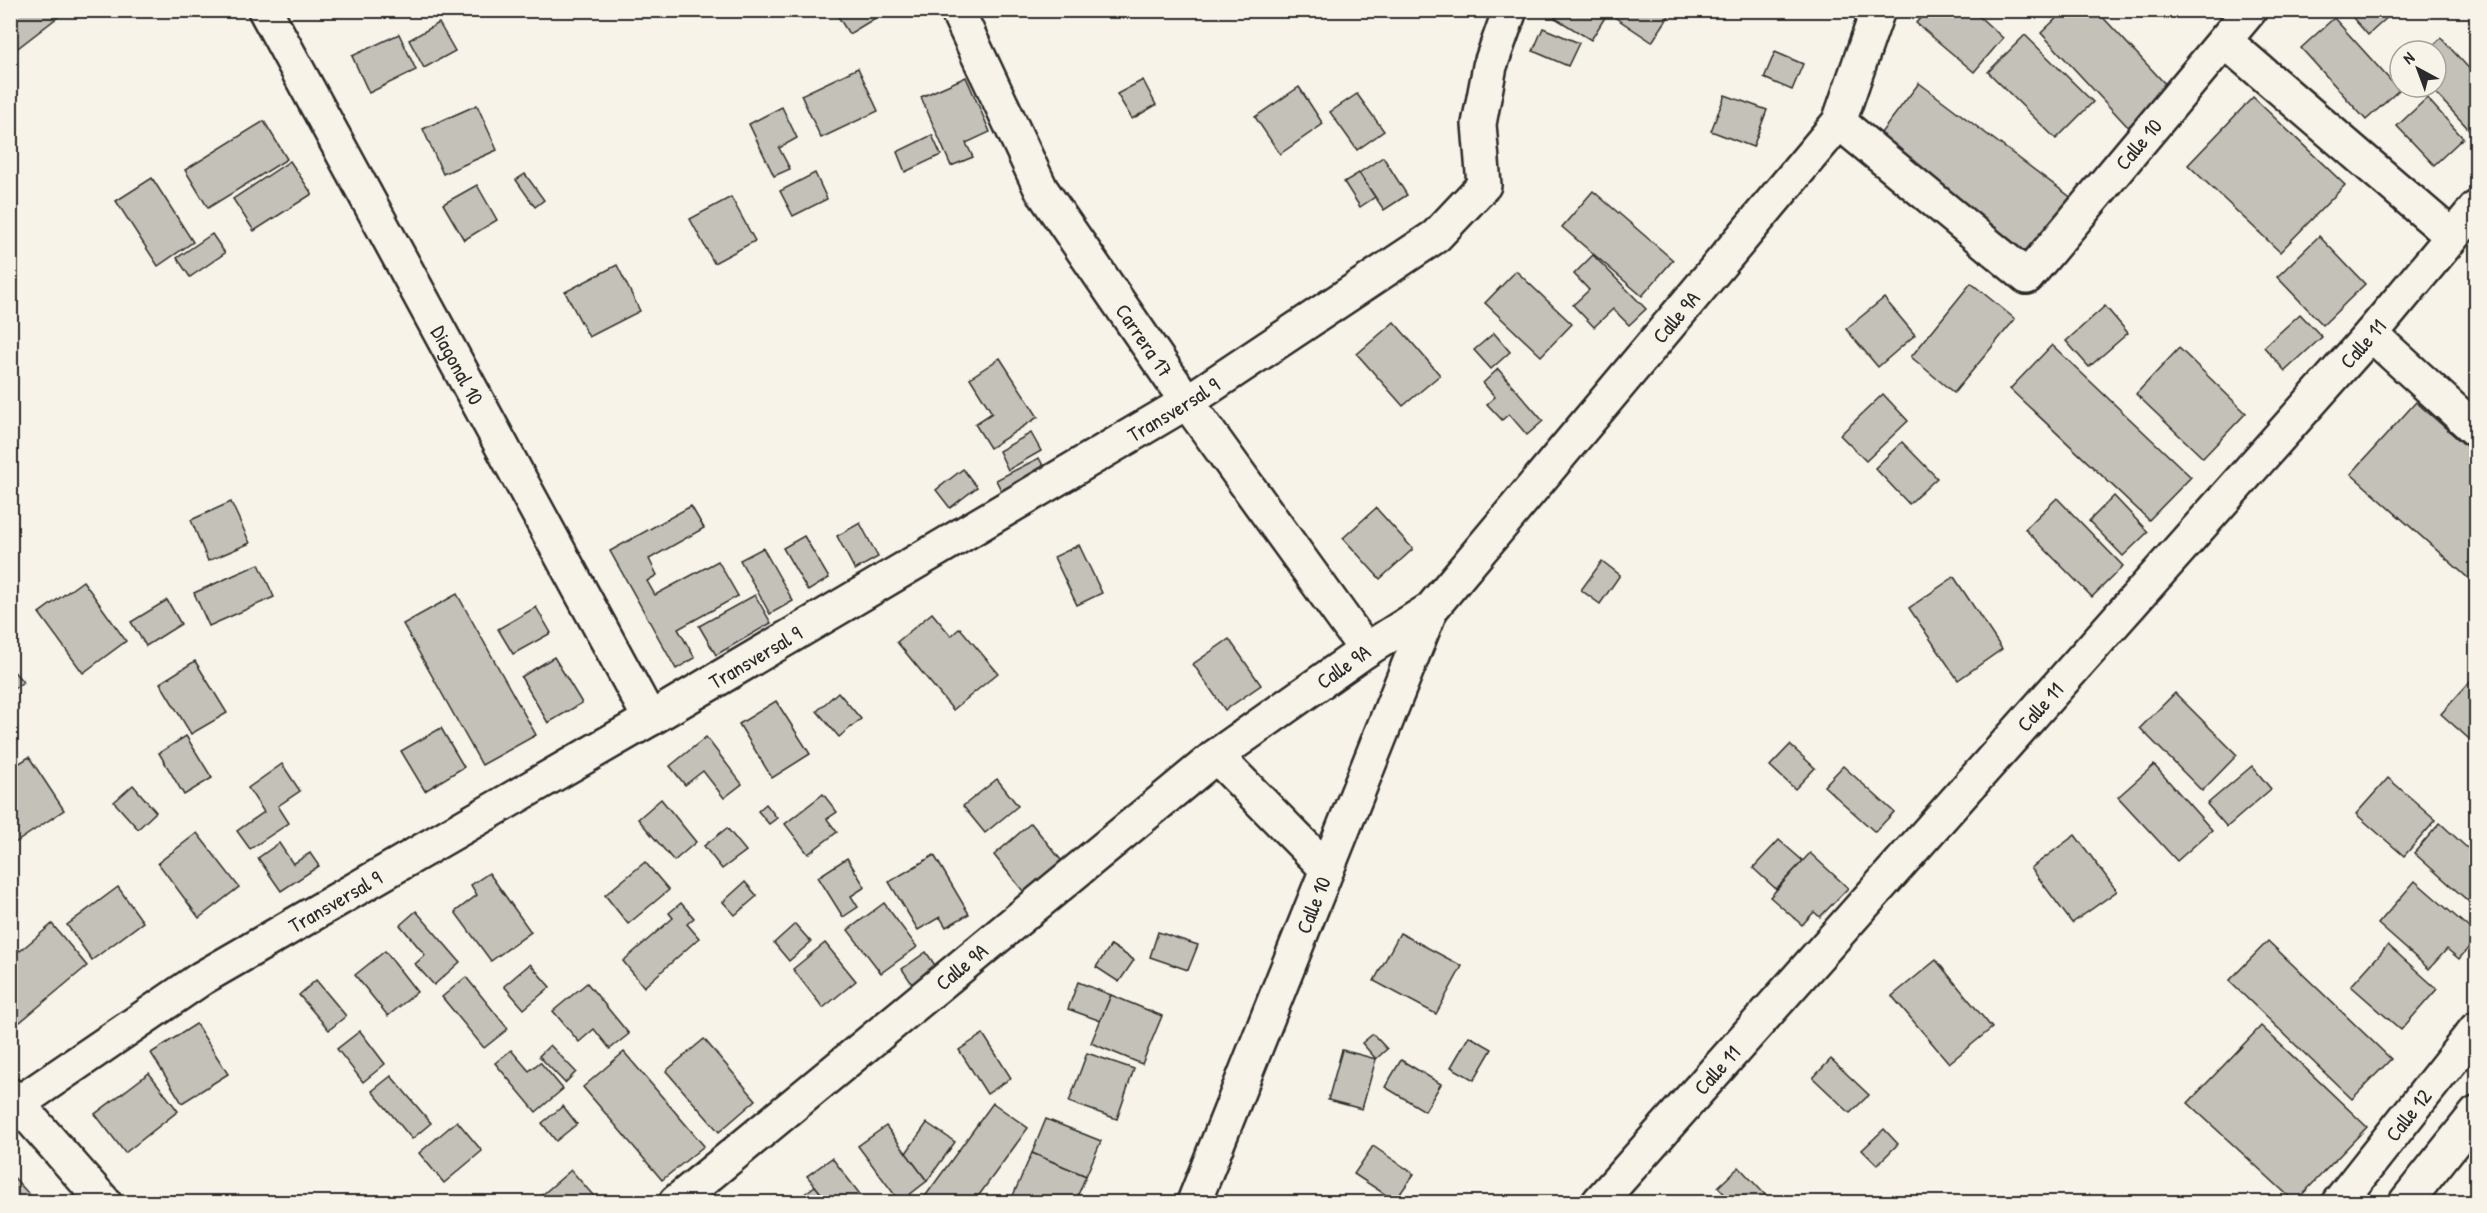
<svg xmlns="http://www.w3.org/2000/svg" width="2487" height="1213" viewBox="0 0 2487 1213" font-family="'Patrick Hand',sans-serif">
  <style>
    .building { fill: #c4c1b9; stroke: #2b2b2b; stroke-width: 1.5 }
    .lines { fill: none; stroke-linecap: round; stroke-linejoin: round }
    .minor-casing { stroke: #2b2b2b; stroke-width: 38 }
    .minor { stroke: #f7f3e8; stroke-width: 33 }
    .labels { text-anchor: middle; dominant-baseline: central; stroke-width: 4.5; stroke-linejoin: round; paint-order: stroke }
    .street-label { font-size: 21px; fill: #2b2b2b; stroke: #f7f3e8 }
  </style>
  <rect width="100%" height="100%" fill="#f7f3e8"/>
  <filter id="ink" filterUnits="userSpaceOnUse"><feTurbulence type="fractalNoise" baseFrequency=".0167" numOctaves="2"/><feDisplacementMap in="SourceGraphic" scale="12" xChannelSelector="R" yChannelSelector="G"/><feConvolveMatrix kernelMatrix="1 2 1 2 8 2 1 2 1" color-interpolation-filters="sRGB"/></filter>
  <g filter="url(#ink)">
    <!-- building -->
    <g class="building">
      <path d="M 10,10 L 67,10 L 10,54 Z"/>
      <path d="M 834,10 L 886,10 L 887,11 L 849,34 Z"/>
      <path d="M 1559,10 L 1609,10 L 1609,11 L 1591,40 L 1555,18 Z"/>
      <path d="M 1617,10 L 1673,10 L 1652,42 L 1613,16 Z"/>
      <path d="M 1927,10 L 1972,10 L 2003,38 L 1974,72 L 1916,23 Z"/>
      <path d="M 2065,10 L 2096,10 L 2169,88 L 2128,127 L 2041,33 Z"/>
      <path d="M 2346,10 L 2386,10 L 2390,15 L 2368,35 Z"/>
      <path d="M 2334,18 L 2399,90 L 2366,120 L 2301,48 Z"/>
      <path d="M 439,23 L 455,51 L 424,68 L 409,40 Z"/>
      <path d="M 1543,28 L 1579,43 L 1568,66 L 1533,51 Z"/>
      <path d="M 399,34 L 416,70 L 369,93 L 352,56 Z"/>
      <path d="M 2025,35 L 2093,102 L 2056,139 L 1988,72 Z"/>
      <path d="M 2441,38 L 2476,76 L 2476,137 L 2430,87 L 2436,87 L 2436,51 L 2427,51 Z"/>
      <path d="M 1775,52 L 1803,64 L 1792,90 L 1764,78 Z"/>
      <path d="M 858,68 L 878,111 L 821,138 L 801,95 Z"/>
      <path d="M 966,77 L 990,132 L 966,143 L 973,157 L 951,166 L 921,97 Z"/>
      <path d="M 1143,80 L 1156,105 L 1132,119 L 1117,94 Z"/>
      <path d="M 1919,83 L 2077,202 L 2031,261 L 1874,142 Z"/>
      <path d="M 1299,87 L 1323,124 L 1280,154 L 1255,117 Z"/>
      <path d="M 1357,94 L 1384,131 L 1357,150 L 1330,112 Z"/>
      <path d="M 1725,95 L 1767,110 L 1753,147 L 1711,131 Z"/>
      <path d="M 2253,97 L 2345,185 L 2280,252 L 2188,165 Z"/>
      <path d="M 2427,98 L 2463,138 L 2434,165 L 2397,126 Z"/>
      <path d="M 477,105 L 497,150 L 443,174 L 423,129 Z"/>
      <path d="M 782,107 L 797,138 L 779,148 L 790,169 L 774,176 L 749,124 Z"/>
      <path d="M 264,121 L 287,159 L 208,208 L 185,170 Z"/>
      <path d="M 932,135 L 941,155 L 905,172 L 897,152 Z"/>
      <path d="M 1383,157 L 1407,195 L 1384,210 L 1359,173 Z"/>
      <path d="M 290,161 L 312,194 L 254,231 L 233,199 Z"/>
      <path d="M 815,173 L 827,199 L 793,216 L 780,191 Z"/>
      <path d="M 1359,173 L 1375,197 L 1360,207 L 1344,182 Z"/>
      <path d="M 525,174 L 544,200 L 535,207 L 516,180 Z"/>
      <path d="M 152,178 L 193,242 L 158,266 L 116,201 Z"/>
      <path d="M 477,185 L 497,220 L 464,240 L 443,204 Z"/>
      <path d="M 1593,191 L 1673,260 L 1642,296 L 1562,227 Z"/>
      <path d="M 731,197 L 755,241 L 714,263 L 690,219 Z"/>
      <path d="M 212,234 L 225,253 L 190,277 L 177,258 Z"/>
      <path d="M 2319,236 L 2365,284 L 2323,325 L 2277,277 Z"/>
      <path d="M 1593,255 L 1646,309 L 1629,325 L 1613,309 L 1594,327 L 1573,305 L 1589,290 L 1574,274 Z"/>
      <path d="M 617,265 L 640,311 L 589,337 L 565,292 Z"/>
      <path d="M 1516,271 L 1572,324 L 1541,356 L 1485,303 Z"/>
      <path d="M 1971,283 L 2015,319 L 1954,393 L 1911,357 Z"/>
      <path d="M 1884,298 L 1915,335 L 1878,367 L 1846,329 Z"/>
      <path d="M 2105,306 L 2128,333 L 2089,367 L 2066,341 Z"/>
      <path d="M 2300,314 L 2322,337 L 2285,371 L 2264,347 Z"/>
      <path d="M 1394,322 L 1440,375 L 1403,406 L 1357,354 Z"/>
      <path d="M 1494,333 L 1510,352 L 1491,369 L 1474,350 Z"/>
      <path d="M 2052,345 L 2191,477 L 2149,520 L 2010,389 Z"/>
      <path d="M 2179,348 L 2246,413 L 2203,458 L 2136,394 Z"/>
      <path d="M 1000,358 L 1038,417 L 990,448 L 975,424 L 992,413 L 970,378 Z"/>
      <path d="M 2476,364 L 2476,378 L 2470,371 Z"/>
      <path d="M 1498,369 L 1543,421 L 1527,435 L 1509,414 L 1502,420 L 1487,404 L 1495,397 L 1483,383 Z"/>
      <path d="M 1883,394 L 1908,421 L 1866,461 L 1840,435 Z"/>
      <path d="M 2416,402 L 2476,455 L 2476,585 L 2351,474 Z"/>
      <path d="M 1031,433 L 1041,451 L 1008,470 L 999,451 Z"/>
      <path d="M 1902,442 L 1937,478 L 1909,504 L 1875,468 Z"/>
      <path d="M 1039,458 L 1047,473 L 1004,496 L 996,480 Z"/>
      <path d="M 963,469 L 977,487 L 950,508 L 936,490 Z"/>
      <path d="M 2114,496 L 2148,532 L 2123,556 L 2089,521 Z"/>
      <path d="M 2057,498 L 2123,566 L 2092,597 L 2025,529 Z"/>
      <path d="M 231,502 L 250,543 L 208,561 L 191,520 Z"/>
      <path d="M 691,506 L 704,528 L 649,559 L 657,575 L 647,581 L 655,595 L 718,561 L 738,596 L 678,629 L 695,658 L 676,669 L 610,551 Z"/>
      <path d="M 1376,508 L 1413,549 L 1380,579 L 1343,538 Z"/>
      <path d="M 860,523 L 878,557 L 855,570 L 837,536 Z"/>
      <path d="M 804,536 L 829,578 L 808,591 L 783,548 Z"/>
      <path d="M 1079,545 L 1102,593 L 1077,605 L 1054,557 Z"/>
      <path d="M 763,548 L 793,601 L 770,614 L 740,560 Z"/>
      <path d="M 1602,561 L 1620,575 L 1600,604 L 1581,590 Z"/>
      <path d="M 259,564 L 274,597 L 209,626 L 194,593 Z"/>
      <path d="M 1954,577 L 2002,649 L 1958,680 L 1909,608 Z"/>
      <path d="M 83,581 L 126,641 L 83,673 L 39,613 Z"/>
      <path d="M 457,594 L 536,735 L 482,765 L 403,624 Z"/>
      <path d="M 755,595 L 771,623 L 716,655 L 699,626 Z"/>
      <path d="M 167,600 L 181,624 L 146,646 L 131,622 Z"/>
      <path d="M 536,607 L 551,633 L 513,654 L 498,629 Z"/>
      <path d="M 932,613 L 951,636 L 960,628 L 998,673 L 953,710 L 897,642 Z"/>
      <path d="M 1229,639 L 1261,685 L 1225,710 L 1193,664 Z"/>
      <path d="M 554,657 L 582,703 L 548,723 L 521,677 Z"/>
      <path d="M 195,661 L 227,713 L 191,734 L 160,683 Z"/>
      <path d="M 10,667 L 23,682 L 10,692 Z"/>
      <path d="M 2476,675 L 2476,745 L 2441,714 Z"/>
      <path d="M 838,692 L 861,719 L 839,737 L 817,711 Z"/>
      <path d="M 2175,693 L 2237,755 L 2202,791 L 2140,728 Z"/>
      <path d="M 776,701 L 810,754 L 772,778 L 739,724 Z"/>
      <path d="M 441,728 L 464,767 L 425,791 L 401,751 Z"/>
      <path d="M 186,736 L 212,778 L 184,795 L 159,753 Z"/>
      <path d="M 706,737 L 742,784 L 724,798 L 703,771 L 685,785 L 670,766 Z"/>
      <path d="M 1790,745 L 1815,768 L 1795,789 L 1770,766 Z"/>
      <path d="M 29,757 L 64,810 L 15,843 L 10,836 L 10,769 Z"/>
      <path d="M 282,764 L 300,791 L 278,806 L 289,823 L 250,849 L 237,831 L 264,812 L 248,788 Z"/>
      <path d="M 2154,765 L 2212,830 L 2177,861 L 2118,797 Z"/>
      <path d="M 1843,766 L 1894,812 L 1875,832 L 1824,786 Z"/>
      <path d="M 2252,766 L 2271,789 L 2227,827 L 2207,804 Z"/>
      <path d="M 2388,778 L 2436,820 L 2404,856 L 2356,814 Z"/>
      <path d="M 997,779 L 1018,806 L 985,833 L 963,806 Z"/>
      <path d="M 133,785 L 156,812 L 138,829 L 114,802 Z"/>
      <path d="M 823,794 L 837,812 L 827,819 L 837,832 L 808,854 L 785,824 Z"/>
      <path d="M 661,799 L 696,842 L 674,861 L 638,819 Z"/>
      <path d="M 766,804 L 777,818 L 769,824 L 758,811 Z"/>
      <path d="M 1031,823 L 1065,865 L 1027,896 L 994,855 Z"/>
      <path d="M 2440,823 L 2476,856 L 2476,908 L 2414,853 Z"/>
      <path d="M 727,828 L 746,851 L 722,869 L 704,846 Z"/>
      <path d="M 197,833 L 239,887 L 199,918 L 158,863 Z"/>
      <path d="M 2075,835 L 2117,891 L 2072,923 L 2031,868 Z"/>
      <path d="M 1779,840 L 1803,861 L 1776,889 L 1753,868 Z"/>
      <path d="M 279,843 L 293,864 L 310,853 L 319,866 L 281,891 L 258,858 Z"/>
      <path d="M 1810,853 L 1848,888 L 1820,917 L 1814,912 L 1802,925 L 1770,897 Z"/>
      <path d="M 934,855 L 969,914 L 946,927 L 940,917 L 918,930 L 889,882 Z"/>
      <path d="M 847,858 L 865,887 L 851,896 L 858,907 L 843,917 L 818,877 Z"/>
      <path d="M 645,862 L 669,890 L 628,924 L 605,895 Z"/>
      <path d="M 489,873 L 531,932 L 491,961 L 455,912 L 477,895 L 471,885 Z"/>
      <path d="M 2415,881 L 2476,934 L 2476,939 L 2459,959 L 2447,949 L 2429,969 L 2378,924 Z"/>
      <path d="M 745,882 L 757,896 L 735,915 L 723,902 Z"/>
      <path d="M 118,887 L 143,922 L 92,960 L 67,925 Z"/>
      <path d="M 681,903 L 694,918 L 687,924 L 699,938 L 644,987 L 623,961 L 673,918 L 669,913 Z"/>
      <path d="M 884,903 L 917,947 L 881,973 L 848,930 Z"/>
      <path d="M 416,911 L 460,962 L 434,985 L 415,964 L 425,955 L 400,925 Z"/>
      <path d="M 52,924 L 87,966 L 20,1022 L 10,1011 L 10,940 L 20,951 Z"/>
      <path d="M 795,924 L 811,942 L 789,961 L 774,943 Z"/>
      <path d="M 1158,932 L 1198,945 L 1188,970 L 1150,957 Z"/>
      <path d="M 1400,933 L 1462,966 L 1436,1014 L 1374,981 Z"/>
      <path d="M 2268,941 L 2391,1059 L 2352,1099 L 2229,981 Z"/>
      <path d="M 825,943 L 856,981 L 823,1008 L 793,969 Z"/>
      <path d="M 1111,945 L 1134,960 L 1119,982 L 1096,967 Z"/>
      <path d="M 2388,945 L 2437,989 L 2401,1030 L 2351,986 Z"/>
      <path d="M 385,951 L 417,992 L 388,1016 L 355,975 Z"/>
      <path d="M 926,952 L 941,974 L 917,991 L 902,969 Z"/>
      <path d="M 1936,960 L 1992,1028 L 1949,1063 L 1892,996 Z"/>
      <path d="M 530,964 L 550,987 L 524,1009 L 504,986 Z"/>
      <path d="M 466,977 L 508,1029 L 484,1048 L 442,997 Z"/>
      <path d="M 316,980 L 346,1016 L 329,1030 L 299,995 Z"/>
      <path d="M 1078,982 L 1111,995 L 1101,1021 L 1068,1009 Z"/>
      <path d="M 587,983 L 629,1034 L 610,1049 L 594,1029 L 579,1042 L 553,1011 Z"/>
      <path d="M 1111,995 L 1162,1016 L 1142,1064 L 1091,1043 Z"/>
      <path d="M 196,1024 L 228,1074 L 182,1103 L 151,1053 Z"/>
      <path d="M 2261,1026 L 2367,1127 L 2295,1202 L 2188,1103 Z"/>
      <path d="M 360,1031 L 385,1064 L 363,1082 L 337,1049 Z"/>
      <path d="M 983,1034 L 1011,1078 L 987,1094 L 959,1050 Z"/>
      <path d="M 1373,1034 L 1387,1049 L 1376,1059 L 1362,1043 Z"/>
      <path d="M 1469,1036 L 1492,1049 L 1474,1080 L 1451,1067 Z"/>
      <path d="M 704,1039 L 756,1100 L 719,1132 L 666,1071 Z"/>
      <path d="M 550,1045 L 576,1072 L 565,1083 L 539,1056 Z"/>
      <path d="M 511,1050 L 529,1071 L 540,1062 L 563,1089 L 536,1112 L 495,1063 Z"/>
      <path d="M 1342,1050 L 1376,1059 L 1362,1109 L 1328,1100 Z"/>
      <path d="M 624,1052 L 704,1146 L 662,1180 L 583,1087 Z"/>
      <path d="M 1087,1053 L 1134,1069 L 1117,1119 L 1069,1102 Z"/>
      <path d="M 1831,1059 L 1869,1095 L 1850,1113 L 1813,1078 Z"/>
      <path d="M 1401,1060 L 1441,1084 L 1425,1111 L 1385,1087 Z"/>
      <path d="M 149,1073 L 178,1111 L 125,1153 L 95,1114 Z"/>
      <path d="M 391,1076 L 431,1123 L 412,1139 L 372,1091 Z"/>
      <path d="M 993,1103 L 1028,1128 L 974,1202 L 921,1202 Z"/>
      <path d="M 563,1106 L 577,1124 L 556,1141 L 542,1123 Z"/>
      <path d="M 1046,1119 L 1101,1141 L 1086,1176 L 1032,1153 Z"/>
      <path d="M 457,1121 L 482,1151 L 444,1183 L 419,1153 Z"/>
      <path d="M 927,1123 L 955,1142 L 927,1181 L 906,1153 Z"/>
      <path d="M 886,1126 L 927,1181 L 900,1202 L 858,1146 Z"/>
      <path d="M 1884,1129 L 1898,1144 L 1877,1165 L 1862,1150 Z"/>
      <path d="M 1373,1146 L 1414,1174 L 1395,1201 L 1354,1174 Z"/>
      <path d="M 1032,1153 L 1086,1176 L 1075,1202 L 1016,1202 L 1011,1200 Z"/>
      <path d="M 832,1158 L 866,1202 L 828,1202 L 807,1176 Z"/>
      <path d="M 1739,1167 L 1772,1202 L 1723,1202 L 1728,1198 L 1718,1187 Z"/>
      <path d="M 571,1170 L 599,1202 L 534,1202 Z"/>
      <path d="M 10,1173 L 36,1202 L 10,1202 Z"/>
      <path d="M 815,1186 L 828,1202 L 794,1202 Z"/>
    </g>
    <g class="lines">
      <!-- minor casing -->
      <g class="minor-casing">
        <g id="minor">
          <path id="s1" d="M 265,10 L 650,719"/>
          <path id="s2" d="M 957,10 L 1041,189 L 1187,402 L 1366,650"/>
          <path d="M 2225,41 L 2452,236"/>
          <path id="s3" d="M 1839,122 L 2027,277 L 2250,10"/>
          <path d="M 2371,334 L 2476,430"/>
          <path d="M 1216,756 L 1327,869"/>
          <path d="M 10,1095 L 104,1202"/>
          <path id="s4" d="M 10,1109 L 202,978 L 650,719 L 1187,402 L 1436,236 L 1484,185 L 1479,124 L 1490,66 L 1510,10"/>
          <path id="s5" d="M 676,1202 L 1216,756 L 1366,650 L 1431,609 L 1839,122 L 1878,10"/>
          <path id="s6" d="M 1194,1202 L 1431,609"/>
          <path id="s7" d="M 1599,1202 L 2371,334 L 2476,208"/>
          <path id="s8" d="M 2339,1202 L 2476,1029"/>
          <path d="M 2406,1202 L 2476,1114"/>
        </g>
      </g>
      <!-- minor -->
      <use href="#minor" class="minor"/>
    </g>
  </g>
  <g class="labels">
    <!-- street labels -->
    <g class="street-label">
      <text stroke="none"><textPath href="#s3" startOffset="417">Calle 10</textPath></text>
      <text stroke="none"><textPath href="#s5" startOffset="1342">Calle 9A</textPath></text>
      <text stroke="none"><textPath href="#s2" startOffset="381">Carrera 17</textPath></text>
      <text stroke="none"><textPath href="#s7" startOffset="1149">Calle 11</textPath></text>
      <text stroke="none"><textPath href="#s1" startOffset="404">Diagonal 10</textPath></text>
      <text stroke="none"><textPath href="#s4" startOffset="1358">Transversal 9</textPath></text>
      <text stroke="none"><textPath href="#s4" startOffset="872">Transversal 9</textPath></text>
      <text stroke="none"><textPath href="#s5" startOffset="856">Calle 9A</textPath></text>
      <text stroke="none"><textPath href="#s7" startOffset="663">Calle 11</textPath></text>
      <text stroke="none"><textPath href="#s4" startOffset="386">Transversal 9</textPath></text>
      <text stroke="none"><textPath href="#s6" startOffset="320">Calle 10</textPath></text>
      <text stroke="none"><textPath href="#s5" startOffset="370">Calle 9A</textPath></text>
      <text stroke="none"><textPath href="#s7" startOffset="177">Calle 11</textPath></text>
      <text stroke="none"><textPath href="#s8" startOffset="111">Calle 12</textPath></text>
    </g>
  </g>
  <!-- margin -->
  <rect width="2487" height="1213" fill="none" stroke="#f7f3e8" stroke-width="36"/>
  <rect x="18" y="18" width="2451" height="1177" fill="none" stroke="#2b2b2b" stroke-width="2" filter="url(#ink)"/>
  <!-- north arrow -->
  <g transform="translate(2418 69) rotate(319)"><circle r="28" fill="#f7f3e8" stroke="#a5a39c" stroke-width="1.5"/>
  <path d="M0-4.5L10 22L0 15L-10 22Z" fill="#2b2b2b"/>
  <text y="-9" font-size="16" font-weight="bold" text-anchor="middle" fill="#2b2b2b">N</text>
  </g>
</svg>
